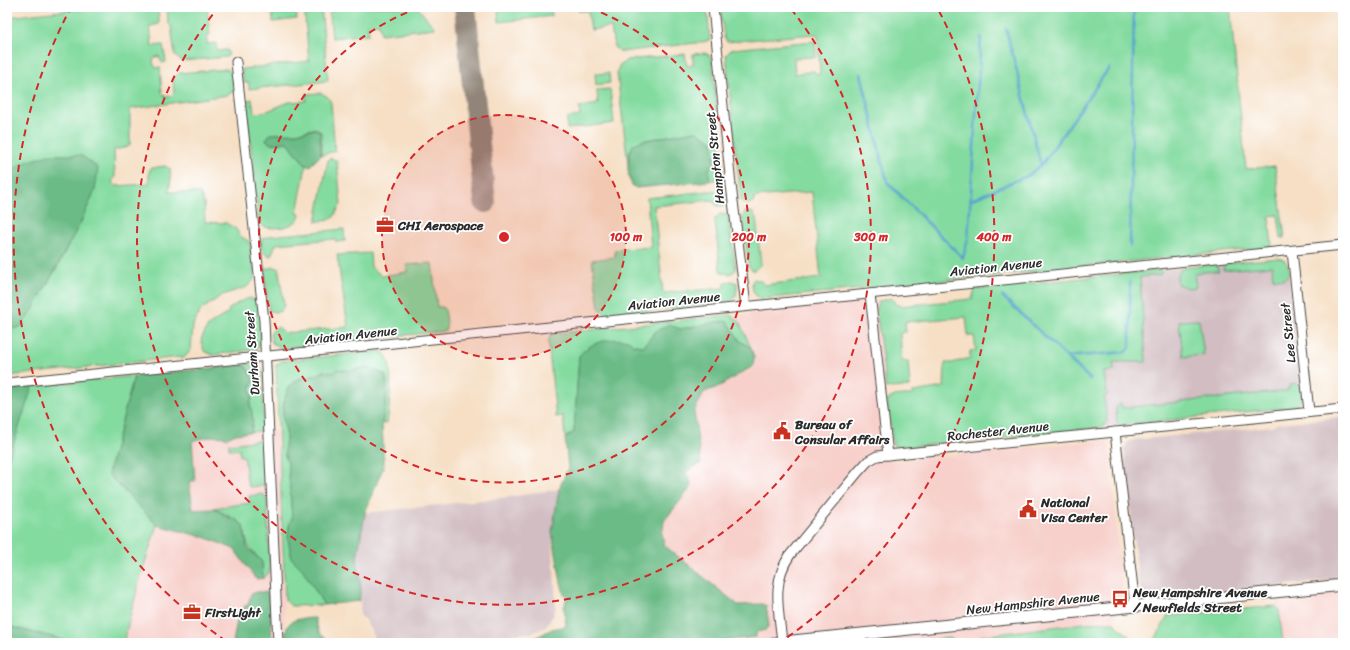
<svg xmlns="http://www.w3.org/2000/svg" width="1350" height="650" viewBox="0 0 1350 650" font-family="Sriracha,sans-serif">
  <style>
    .built { fill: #f7d0cb }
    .industrial { fill: #d2bec2 }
    .green { fill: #84dba0; stroke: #588366 }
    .forest { fill: #6bbb86; stroke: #4b7358 }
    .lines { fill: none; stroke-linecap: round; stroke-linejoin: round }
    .stream { stroke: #56a2ce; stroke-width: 2.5 }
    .taxiway { stroke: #908578; stroke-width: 22 }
    .minor-casing { stroke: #494642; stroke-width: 11 }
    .tertiary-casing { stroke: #494642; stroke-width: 13 }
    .minor { stroke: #fff; stroke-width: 9 }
    .tertiary { stroke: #fff; stroke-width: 11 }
    .ring { fill: none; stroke: #d62828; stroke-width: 2; stroke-dasharray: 7 5 }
    .labels { text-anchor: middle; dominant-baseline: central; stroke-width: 3.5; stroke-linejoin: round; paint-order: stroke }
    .street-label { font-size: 13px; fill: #2b2b2b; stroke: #fff }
    .poi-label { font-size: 13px; font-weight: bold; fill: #2b2b2b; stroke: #fff; text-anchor: start }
    .centre { fill: #d62828; stroke: #fff; stroke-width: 2 }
    .ring-label { font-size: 12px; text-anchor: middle; font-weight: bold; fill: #d62828; stroke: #fff; stroke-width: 3.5; stroke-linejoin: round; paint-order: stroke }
  </style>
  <rect width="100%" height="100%" fill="#fff"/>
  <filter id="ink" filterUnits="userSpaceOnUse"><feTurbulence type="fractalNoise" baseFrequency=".025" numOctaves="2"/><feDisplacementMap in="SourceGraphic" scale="8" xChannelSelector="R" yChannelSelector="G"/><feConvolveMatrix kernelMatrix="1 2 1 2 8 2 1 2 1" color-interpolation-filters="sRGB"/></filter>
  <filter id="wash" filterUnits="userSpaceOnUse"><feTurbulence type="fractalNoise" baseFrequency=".012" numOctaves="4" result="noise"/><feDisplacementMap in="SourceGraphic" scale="16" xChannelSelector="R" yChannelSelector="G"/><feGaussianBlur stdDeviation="0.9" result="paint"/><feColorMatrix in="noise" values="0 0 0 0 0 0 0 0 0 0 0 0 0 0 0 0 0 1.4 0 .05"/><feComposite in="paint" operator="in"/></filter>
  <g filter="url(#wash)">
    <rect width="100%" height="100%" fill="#f6dfc5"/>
    <!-- built -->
    <g class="built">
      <path d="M 881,300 L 876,307 L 893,461 L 1108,440 L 1123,598 L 1113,622 L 1085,623 L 981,636 L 978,643 L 703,643 L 756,637 L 756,632 L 766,630 L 762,604 L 738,605 L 665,546 L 662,535 L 664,521 L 692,486 L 686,472 L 701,463 L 694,411 L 704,392 L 718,387 L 731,378 L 750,369 L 754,357 L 753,354 L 743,328 L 736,318 L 766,310 Z"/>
      <path d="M 278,431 L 285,643 L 123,643 L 141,575 L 157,525 L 204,537 L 234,549 L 256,579 L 262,562 L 247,547 L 243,525 L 213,509 L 193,510 L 189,481 L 195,480 L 192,441 L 208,437 L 219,435 L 227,438 L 236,434 Z"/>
      <path d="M 1343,590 L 1343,643 L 1283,643 L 1279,610 L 1276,606 L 1277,597 Z"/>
    </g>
    <!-- industrial -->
    <g class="industrial">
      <path d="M 1279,258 L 1284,260 L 1288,267 L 1302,397 L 1298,405 L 1292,407 L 1103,427 L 1107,422 L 1104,397 L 1107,394 L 1104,372 L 1113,362 L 1146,362 L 1140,277 L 1159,275 L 1162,273 L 1160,270 Z"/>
      <path d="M 1343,417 L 1343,579 L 1150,599 L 1142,594 L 1138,577 L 1124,450 L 1128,442 L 1134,440 L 1273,426 L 1280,423 Z"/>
      <path d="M 559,489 L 552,532 L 556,606 L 553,616 L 544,628 L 534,632 L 434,643 L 379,643 L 375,639 L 366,621 L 360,615 L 361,589 L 357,558 L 365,513 L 510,497 Z"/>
    </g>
    <!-- green -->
    <g class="green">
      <path d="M 99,7 L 158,7 L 159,24 L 150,26 L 152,46 L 163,45 L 166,62 L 162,63 L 159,56 L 154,58 L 153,63 L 156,68 L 160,67 L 162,93 L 166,97 L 171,96 L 174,93 L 173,79 L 179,73 L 227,69 L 232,73 L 235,90 L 228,95 L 130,109 L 130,145 L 128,147 L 114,150 L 115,177 L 112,182 L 115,186 L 149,184 L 149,172 L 151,168 L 165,166 L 170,169 L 171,179 L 169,192 L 200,193 L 204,203 L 205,222 L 226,223 L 236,229 L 240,236 L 250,242 L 255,276 L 253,281 L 247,287 L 222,295 L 201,310 L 193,325 L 191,350 L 184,358 L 181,359 L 181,357 L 7,376 L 7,330 L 20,327 L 57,268 L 95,190 L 21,164 L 7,174 L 7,17 Z"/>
      <path d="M 167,7 L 207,7 L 210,35 L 207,36 L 207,44 L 216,43 L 217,51 L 227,50 L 229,55 L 226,57 L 182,61 L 175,56 L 171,26 L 168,23 Z"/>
      <path d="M 272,7 L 296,7 L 297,19 L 273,22 Z"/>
      <path d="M 304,7 L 321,7 L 328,81 L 249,89 L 249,82 L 243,83 L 242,69 L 309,61 Z"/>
      <path d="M 329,7 L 417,7 L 435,28 L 381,34 L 379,23 L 368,25 L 369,34 L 332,38 Z"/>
      <path d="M 498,7 L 551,7 L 552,16 L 499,22 Z"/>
      <path d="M 578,7 L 707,7 L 710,39 L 707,41 L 696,43 L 620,52 L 614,47 L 611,27 L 591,30 L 588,11 L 578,11 Z"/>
      <path d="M 720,7 L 1230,7 L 1246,169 L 1275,166 L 1285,238 L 1281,238 L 1278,215 L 1269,216 L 1272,247 L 761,299 C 753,295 752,290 752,282 L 754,279 L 761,281 L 764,285 L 821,278 L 812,192 L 755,197 L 753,202 L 748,204 L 741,201 L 726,55 L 732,49 L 815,41 L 816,57 L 794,58 L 795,74 L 814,71 L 818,75 L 820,72 L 818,35 L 814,34 L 727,42 L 724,37 Z"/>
      <path d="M 705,53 L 709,55 L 712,59 L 723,173 L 722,178 L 709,181 L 709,169 L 714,161 L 715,156 L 696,131 L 641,141 L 633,145 L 629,154 L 628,164 L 617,73 L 619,66 L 627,60 L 685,54 L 687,66 L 693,65 L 693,54 Z"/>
      <path d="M 609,73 L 610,83 L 596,85 L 595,74 Z"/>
      <path d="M 610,89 L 614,123 L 567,129 L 567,118 L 580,116 L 579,107 L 598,104 L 597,90 Z"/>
      <path d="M 321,93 L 328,97 L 331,103 L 335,151 L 321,155 L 321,132 L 316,128 L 297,133 L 270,134 L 266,140 L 271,144 L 288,142 L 306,166 L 297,213 L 300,214 C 298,228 275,229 264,227 L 259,221 L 246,101 L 252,99 L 254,113 L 265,112 L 289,102 L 306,101 L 306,94 Z"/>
      <path d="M 331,158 L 337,161 L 341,204 L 333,218 L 316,222 L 328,160 Z"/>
      <path d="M 709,191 L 725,193 L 727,204 L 723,206 L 717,206 L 712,200 L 654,206 L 663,293 L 724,288 L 726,282 L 732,281 L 737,283 C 737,293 737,299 727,303 L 606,315 L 599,308 L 592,260 L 615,257 L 615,250 L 651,247 L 647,198 Z"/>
      <path d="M 745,212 L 752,212 L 756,218 L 761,264 L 755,270 L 752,270 L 749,267 L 742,217 Z"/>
      <path d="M 720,214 L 728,215 L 736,270 L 730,274 L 722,273 L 720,270 L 715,219 Z"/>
      <path d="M 344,229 L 345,241 L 336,242 L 335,239 L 276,244 L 271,256 L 265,254 L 261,249 L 262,239 L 270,236 Z"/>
      <path d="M 370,253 L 371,267 L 382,276 L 407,272 L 406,265 L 432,263 L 437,307 L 443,307 C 447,312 448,326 445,331 L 282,348 L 272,343 L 270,333 L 278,327 L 285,333 L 348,327 L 337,255 Z"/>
      <path d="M 1279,258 C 1287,260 1291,268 1288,276 L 1283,279 L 1273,278 L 1272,266 L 1223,270 L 1224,263 Z"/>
      <path d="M 1215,264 L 1217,266 L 1219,271 L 1194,273 L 1196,287 L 1188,288 L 1177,284 L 1177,275 L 1182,268 Z"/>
      <path d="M 274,267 L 278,268 L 279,271 L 284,305 L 281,311 L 276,312 L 269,311 L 265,271 L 266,269 Z"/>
      <path d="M 1160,270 L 1162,273 L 1159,275 L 1140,277 L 1146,362 L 1113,362 L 1114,371 L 1104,372 L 1107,395 L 1104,397 L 1107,422 L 1103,427 L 899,448 L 893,445 L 887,401 C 893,394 904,395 913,395 L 913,392 L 944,387 L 945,363 L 952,363 L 970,358 L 970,351 L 976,350 L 974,336 L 968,336 L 966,317 L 905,322 L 906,332 L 900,333 L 902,361 L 908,361 L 910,387 L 886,388 L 876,307 L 879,301 L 892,298 L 895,304 L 900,306 L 972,299 L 975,289 Z"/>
      <path d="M 250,298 L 256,301 L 258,305 L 261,340 L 257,349 L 213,355 L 204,351 L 201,340 L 208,326 L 229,312 L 228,310 L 239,302 Z"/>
      <path d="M 730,315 L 739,321 L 751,348 L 740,341 L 728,323 C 723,322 719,321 714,322 C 703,324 686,333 675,327 L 655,332 L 644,346 L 634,345 L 631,342 L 579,356 L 574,432 L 565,438 L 563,416 L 556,417 L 548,342 L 551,334 Z"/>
      <path d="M 1199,320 L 1204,355 L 1183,357 L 1179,321 Z"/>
      <path d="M 380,351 C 397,354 389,409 387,423 L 382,423 C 384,408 391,389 385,374 L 365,367 L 350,371 L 337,369 L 334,373 L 324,371 C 315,379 299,374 291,385 C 285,392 282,409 283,418 C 283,423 286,428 286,433 C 287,445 281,450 288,463 L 292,518 L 289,526 L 288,539 L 292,559 L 303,570 L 324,605 L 291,606 L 285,600 L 276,365 L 282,361 Z"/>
      <path d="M 254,364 L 262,370 L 264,429 L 262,431 L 251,432 L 253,419 L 250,403 L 252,399 L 250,389 L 254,381 L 248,369 L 243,365 Z"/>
      <path d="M 134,376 L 108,474 L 157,525 L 141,575 L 123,643 L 76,643 L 7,626 L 7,464 L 32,386 Z"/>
      <path d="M 1294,383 L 1301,387 C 1302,397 1303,403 1293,407 L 1121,425 L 1117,423 L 1116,408 L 1121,403 L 1122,408 L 1287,391 L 1289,386 Z"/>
      <path d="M 262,440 L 265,441 L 267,482 L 262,486 L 249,487 L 247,481 L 244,456 L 240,456 L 239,449 L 229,449 L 229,444 Z"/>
      <path d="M 263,494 L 267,499 L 270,571 L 263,579 L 262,562 L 248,546 L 243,525 C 235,519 222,512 213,508 L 250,503 L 249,496 Z"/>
      <path d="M 1276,606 L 1279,610 L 1283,643 L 1153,643 L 1168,616 Z"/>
      <path d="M 1113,622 L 1131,638 L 1133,643 L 978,643 L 981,636 L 1085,623 Z"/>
      <path d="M 947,638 L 953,639 L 955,643 L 902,643 Z"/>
    </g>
    <!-- forest -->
    <g class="forest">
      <path d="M 316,129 L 320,132 L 321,155 L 310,166 L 306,165 L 288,142 L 271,144 L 266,140 L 270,134 L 297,133 Z"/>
      <path d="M 696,131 L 713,141 L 714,161 L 709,169 L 709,181 L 636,188 L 632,185 C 626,173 627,157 633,145 L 641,141 Z"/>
      <path d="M 48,155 L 81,155 L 98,168 L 95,190 L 81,222 L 33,310 L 20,327 L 7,330 L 7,174 L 21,164 Z"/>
      <path d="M 724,321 L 728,322 L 740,341 L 751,348 L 754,357 L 753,366 L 718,387 L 704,392 L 694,412 L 701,463 L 686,472 L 692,486 L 664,521 L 662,535 L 665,546 L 738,605 L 762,604 L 766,606 L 769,625 L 766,630 L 756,632 L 756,637 L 703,643 L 531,643 L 531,640 L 552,629 L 566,626 L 564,608 L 567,597 L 564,594 L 561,582 L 552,532 L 559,489 L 568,468 L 565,438 L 574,432 L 579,356 C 591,341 609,338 628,340 L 634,345 L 644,346 L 655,332 L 669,324 L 679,329 Z"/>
      <path d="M 243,365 L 248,369 L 254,381 L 250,389 L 252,399 L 250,403 L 253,419 L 251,432 L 236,434 L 227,438 C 215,434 205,438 192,441 L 195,481 L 189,481 L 193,510 L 213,509 L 221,512 L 225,516 L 235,519 L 243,525 L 247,547 L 262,562 L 263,578 L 256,579 L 234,549 L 204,537 L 157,525 L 108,474 L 134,376 Z"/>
      <path d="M 365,367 L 385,375 L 386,379 L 386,400 L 382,423 L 384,465 L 365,513 L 357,558 L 361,589 L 359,601 L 324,605 L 303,570 L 292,559 L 288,539 L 289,526 L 292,518 L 288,463 C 280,449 288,445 286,433 C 286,428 283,423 283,418 C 282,410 285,392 291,385 C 299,375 315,379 324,371 L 334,373 L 337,369 L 350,371 Z"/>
      <path d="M 32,386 L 32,387 L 7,464 L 7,389 Z"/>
      <path d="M 257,592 L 266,592 L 270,597 L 272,643 L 233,643 L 237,620 L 242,615 L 242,611 L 246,605 L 248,606 L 251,594 Z"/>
      <path d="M 315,618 L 319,633 L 328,640 L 328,643 L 285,643 C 285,618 294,619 315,618 Z"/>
      <path d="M 7,626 L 76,643 L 7,643 Z"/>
    </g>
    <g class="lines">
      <!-- stream -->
      <g class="stream">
        <path d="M 1006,29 L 1041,165"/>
        <path d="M 861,74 L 887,182 L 963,258 L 968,239 L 981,37"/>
        <path d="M 971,200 L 1029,175 L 1043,163 L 1109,68"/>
        <path d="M 1130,246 L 1134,7"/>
        <path d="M 1002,296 L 1090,379"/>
        <path d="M 1066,357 L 1125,352 L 1130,348 L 1130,282"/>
        <path d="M 1123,643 L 1126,637"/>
      </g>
      <!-- taxiway -->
      <path class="taxiway" d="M 465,7 L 485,202"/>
    </g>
  </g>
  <g filter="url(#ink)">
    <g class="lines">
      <!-- minor casing -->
      <g class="minor-casing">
        <g id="minor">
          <path d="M 713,7 L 731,185 L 746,306"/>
          <path d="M 236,62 L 264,321 L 278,643"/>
          <path d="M 1292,251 L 1309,412"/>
          <path d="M 870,294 L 888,455"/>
          <path d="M 7,383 L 1343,245"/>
          <path d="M 1115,432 L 1135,606"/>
          <path d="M 782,642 C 779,611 771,582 790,555 L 858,472 L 868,461 L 877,456 L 1343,409"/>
        </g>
      </g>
      <!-- tertiary casing -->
      <g class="tertiary-casing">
        <path id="tertiary" d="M 773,643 L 1343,585"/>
      </g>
      <!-- minor -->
      <use href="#minor" class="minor"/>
      <!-- tertiary -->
      <use href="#tertiary" class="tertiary"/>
    </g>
  </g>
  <!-- distance rings -->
  <circle cx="504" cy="237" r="122" fill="#d62828" fill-opacity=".12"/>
  <g class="ring">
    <circle cx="504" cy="237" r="122"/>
    <path d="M590 8A245 245 0 1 1 418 8"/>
    <path d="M791 9A367 367 0 1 1 217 9"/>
    <path d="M226 641A490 490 0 0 1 69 11M939 11A490 490 0 0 1 782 641"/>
  </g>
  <!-- icons -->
  <defs>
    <g id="office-bare" transform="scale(1.38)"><path d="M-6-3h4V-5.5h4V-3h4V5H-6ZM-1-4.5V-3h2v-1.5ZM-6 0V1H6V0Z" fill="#c8321e" stroke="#fff" stroke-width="2.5" paint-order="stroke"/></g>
    <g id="civic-bare" transform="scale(1.38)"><path d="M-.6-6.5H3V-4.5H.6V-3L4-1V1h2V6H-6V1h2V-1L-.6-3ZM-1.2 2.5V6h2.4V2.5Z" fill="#c8321e" stroke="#fff" stroke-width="2.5" paint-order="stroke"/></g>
    <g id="bus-bare" transform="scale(1.38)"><path d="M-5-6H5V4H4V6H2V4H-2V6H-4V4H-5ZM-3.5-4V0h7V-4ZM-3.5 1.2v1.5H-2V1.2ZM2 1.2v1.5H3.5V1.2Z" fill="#c8321e" stroke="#fff" stroke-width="2.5" paint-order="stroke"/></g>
  </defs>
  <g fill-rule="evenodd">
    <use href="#office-bare" x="385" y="225"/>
    <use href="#civic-bare" x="782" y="431"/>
    <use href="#civic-bare" x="1028" y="509"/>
    <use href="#bus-bare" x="1120" y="599"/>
    <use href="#office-bare" x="192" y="612"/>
  </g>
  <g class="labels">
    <!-- street labels -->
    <g class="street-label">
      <text transform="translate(715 158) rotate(-96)">Hampton Street</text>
      <text transform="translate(996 267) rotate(-6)">Aviation Avenue</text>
      <text transform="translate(674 301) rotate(-6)">Aviation Avenue</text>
      <text transform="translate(1288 333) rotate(-96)">Lee Street</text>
      <text transform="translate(351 335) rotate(-6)">Aviation Avenue</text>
      <text transform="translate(252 353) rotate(-94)">Durham Street</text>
      <text transform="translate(998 431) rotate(-6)">Rochester Avenue</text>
      <text transform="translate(1033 603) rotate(-6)">New Hampshire Avenue</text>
    </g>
    <!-- poi labels -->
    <g class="poi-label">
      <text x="398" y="225">CHI Aerospace</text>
      <text x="795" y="424">Bureau of<tspan x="795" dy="15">Consular Affairs</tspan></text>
      <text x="1041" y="502">National<tspan x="1041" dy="15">Visa Center</tspan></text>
      <text x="1133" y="592">New Hampshire Avenue<tspan x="1133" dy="15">/ Newfields Street</tspan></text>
      <text x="205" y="612">FirstLight</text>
    </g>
  </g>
  <circle cx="504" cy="237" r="6" class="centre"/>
  <g class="ring-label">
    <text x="626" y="241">100 m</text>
    <text x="749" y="241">200 m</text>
    <text x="871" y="241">300 m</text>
    <text x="994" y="241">400 m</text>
  </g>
  <!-- margin -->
  <rect width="1350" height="650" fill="none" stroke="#fff" stroke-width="24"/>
</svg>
